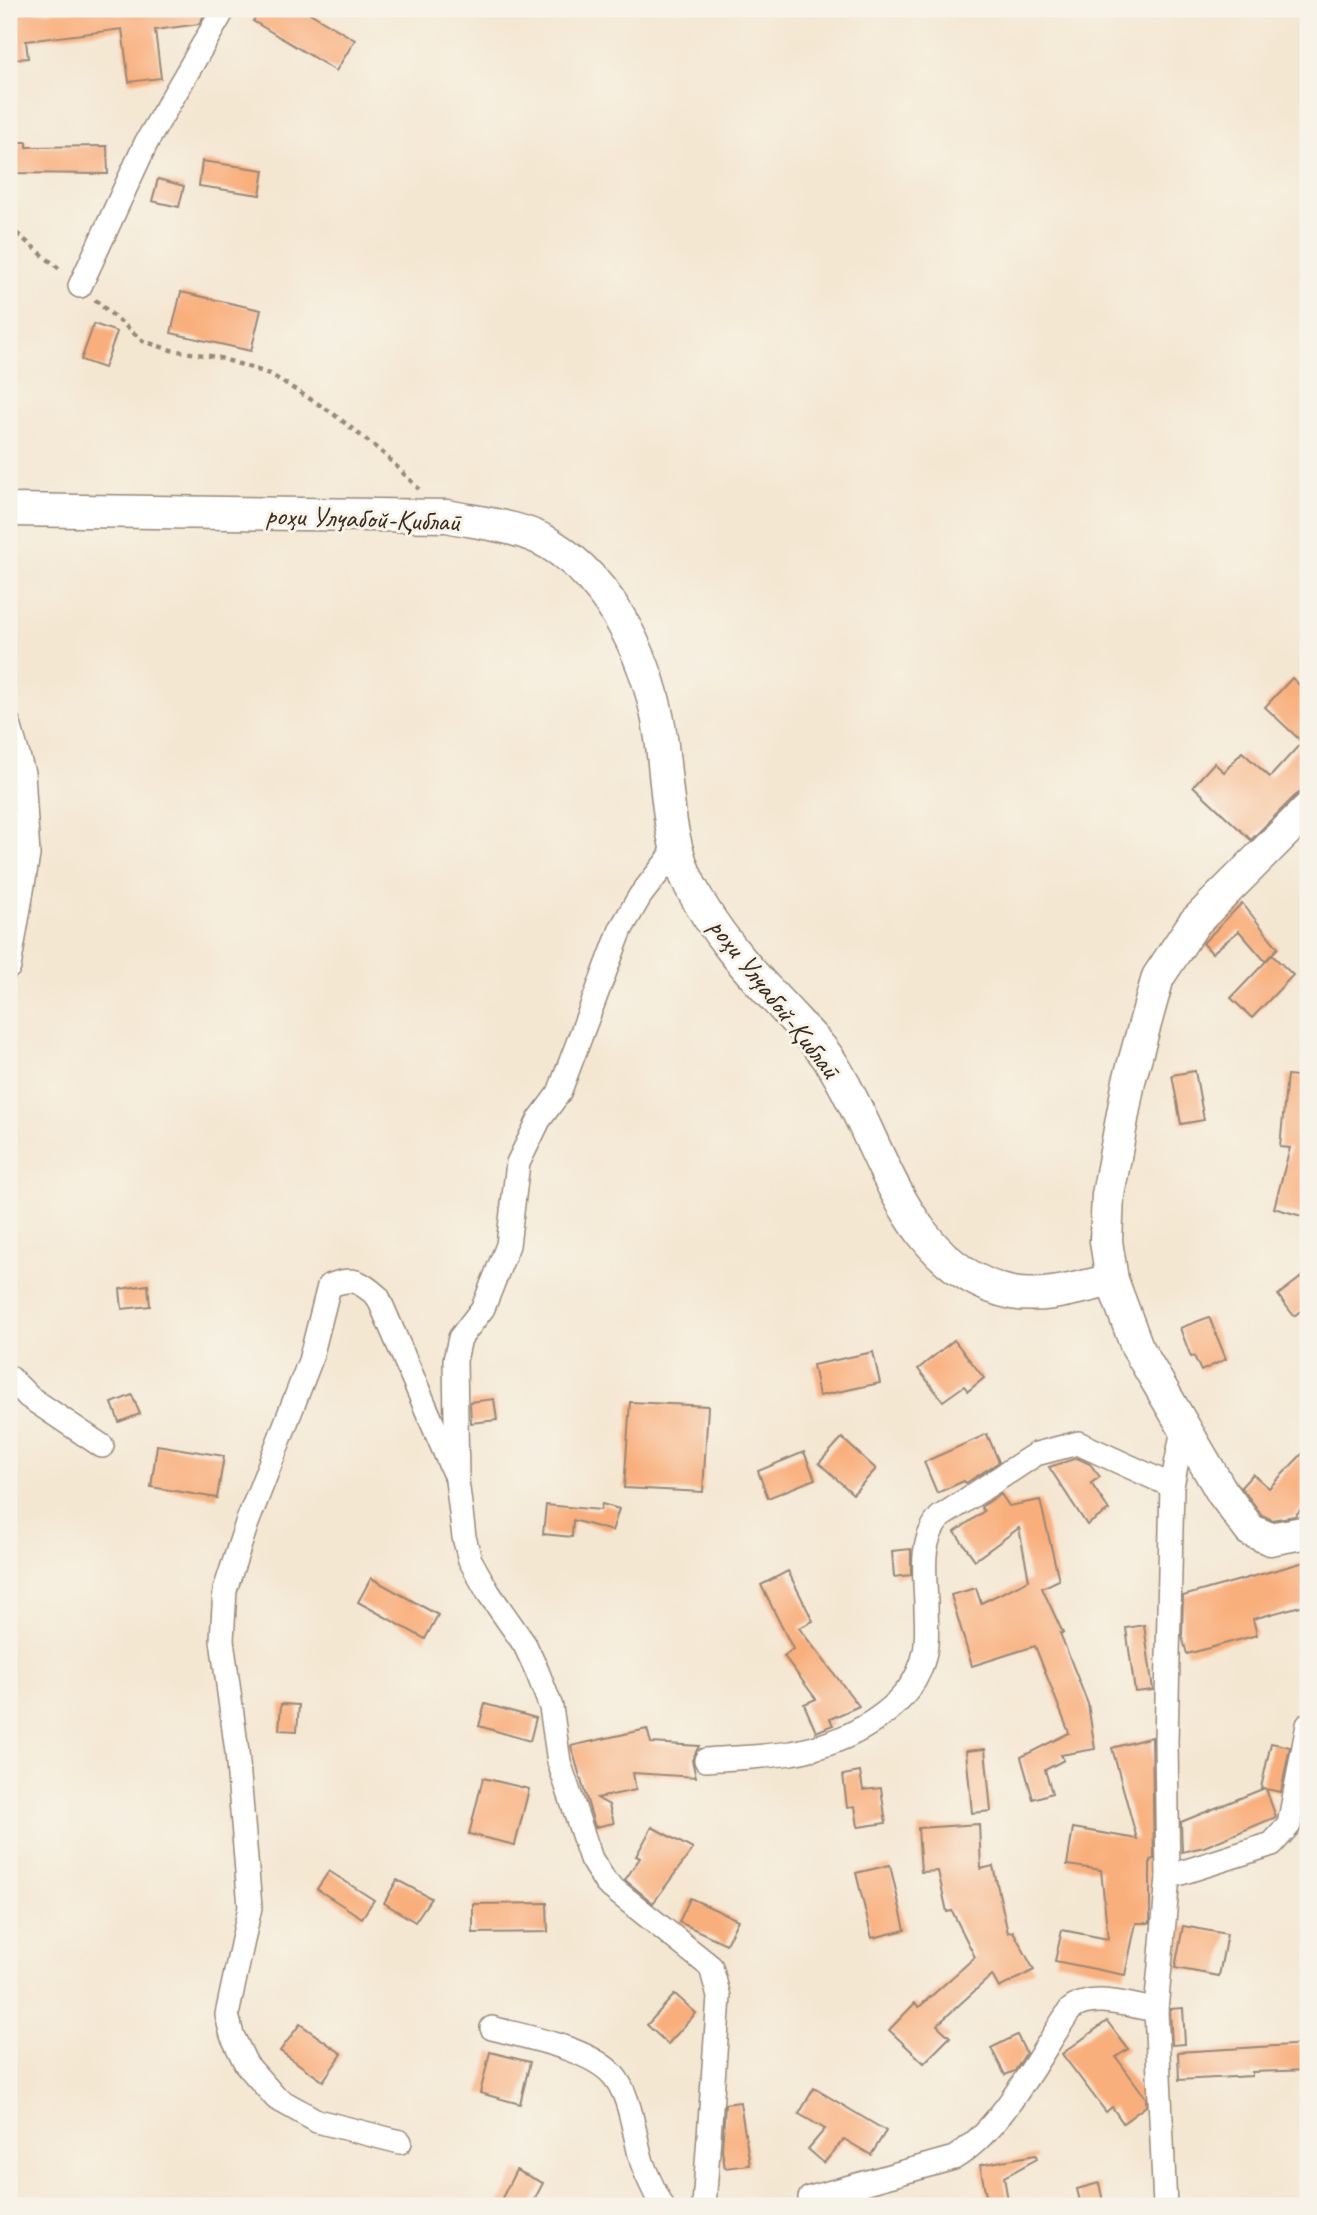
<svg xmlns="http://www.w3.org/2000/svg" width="1317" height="2215" viewBox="0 0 1317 2215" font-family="Caveat,sans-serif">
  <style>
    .building { fill: #f9af7b }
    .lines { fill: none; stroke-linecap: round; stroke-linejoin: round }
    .street-casing { stroke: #988878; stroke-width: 26 }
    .secondary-casing { stroke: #988878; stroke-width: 35 }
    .path { stroke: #988878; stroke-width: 4.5; stroke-dasharray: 5 5; stroke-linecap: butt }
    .street { stroke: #fff; stroke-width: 23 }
    .secondary { stroke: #fff; stroke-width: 32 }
    .labels { text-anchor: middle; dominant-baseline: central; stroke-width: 6; stroke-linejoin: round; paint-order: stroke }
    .street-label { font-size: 28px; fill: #3b2a1e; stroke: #f7f3e8 }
  </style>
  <rect width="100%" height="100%" fill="#f7f3e8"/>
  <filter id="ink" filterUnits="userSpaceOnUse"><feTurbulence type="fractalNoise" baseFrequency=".0143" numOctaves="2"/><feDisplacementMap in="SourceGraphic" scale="14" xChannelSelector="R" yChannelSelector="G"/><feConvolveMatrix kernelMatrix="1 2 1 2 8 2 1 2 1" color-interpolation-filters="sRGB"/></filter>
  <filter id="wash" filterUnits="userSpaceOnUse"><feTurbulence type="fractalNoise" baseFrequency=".00686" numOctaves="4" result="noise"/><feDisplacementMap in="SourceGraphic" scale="28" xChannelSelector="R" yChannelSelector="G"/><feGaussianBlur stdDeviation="1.57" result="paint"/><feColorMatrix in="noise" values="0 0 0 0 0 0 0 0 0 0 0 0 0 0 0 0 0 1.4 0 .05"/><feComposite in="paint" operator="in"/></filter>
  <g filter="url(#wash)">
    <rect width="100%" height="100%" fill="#f4e7d2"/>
    <g id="blocks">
      <!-- building -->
      <g class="building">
        <path d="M 9,9 L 23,9 L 23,12 L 120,9 L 120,14 L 164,9 L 208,9 L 199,24 L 155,30 L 161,78 L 129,82 L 122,29 L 26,41 L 28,58 L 9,60 Z"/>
        <path d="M 261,9 L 303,9 L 355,40 L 336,71 L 253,21 Z"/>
        <path d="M 9,142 L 27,142 L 27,147 L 107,146 L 108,174 L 9,173 Z"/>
        <path d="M 202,161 L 264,170 L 260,195 L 199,186 Z"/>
        <path d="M 158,179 L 184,186 L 179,207 L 152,201 Z"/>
        <path d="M 181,292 L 261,310 L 251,351 L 171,333 Z"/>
        <path d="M 94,324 L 117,332 L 104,368 L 81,360 Z"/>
        <path d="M 1292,678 L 1308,693 L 1308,787 L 1295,796 L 1251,840 L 1193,786 L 1214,763 L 1224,772 L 1242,752 L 1270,777 L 1302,742 L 1265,707 Z"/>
        <path d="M 1242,903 L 1278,948 L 1265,961 L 1239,931 L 1212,953 L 1203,943 Z"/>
        <path d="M 1272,955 L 1293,975 L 1252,1018 L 1231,998 Z"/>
        <path d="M 1195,1071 L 1204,1120 L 1181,1124 L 1172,1075 Z"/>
        <path d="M 1287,1075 L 1308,1077 L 1308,1218 L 1274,1208 L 1290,1148 L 1280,1147 Z"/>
        <path d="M 1308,1272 L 1308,1305 L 1294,1316 L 1278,1295 Z"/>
        <path d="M 148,1285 L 150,1306 L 122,1309 L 120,1289 Z"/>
        <path d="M 1209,1317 L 1226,1359 L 1201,1371 L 1194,1356 L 1191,1357 L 1180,1328 Z"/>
        <path d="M 954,1340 L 984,1378 L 968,1391 L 964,1386 L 943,1401 L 918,1369 Z"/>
        <path d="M 873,1352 L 880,1383 L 819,1396 L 813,1365 Z"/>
        <path d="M 132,1395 L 140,1414 L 119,1422 L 112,1403 Z"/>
        <path d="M 494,1399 L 497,1420 L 471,1423 L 470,1402 Z"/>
        <path d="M 630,1402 L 708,1406 L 703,1492 L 624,1488 Z"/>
        <path d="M 987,1434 L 999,1462 L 966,1483 L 964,1481 L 937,1493 L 924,1462 Z"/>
        <path d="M 842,1438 L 876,1469 L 853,1494 L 819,1463 Z"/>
        <path d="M 157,1445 L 224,1456 L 217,1498 L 151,1487 Z"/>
        <path d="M 1308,1448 L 1308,1501 L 1295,1516 L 1272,1520 L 1262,1515 L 1241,1487 L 1253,1474 L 1269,1488 Z"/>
        <path d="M 804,1452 L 815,1479 L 768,1498 L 758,1471 Z"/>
        <path d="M 1077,1458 L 1090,1464 L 1100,1477 L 1091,1483 L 1109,1510 L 1087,1525 L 1049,1467 Z"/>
        <path d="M 1001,1494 L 1009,1506 L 1040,1500 L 1059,1580 L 1042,1588 L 1063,1633 L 1060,1633 L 1088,1704 L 1095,1749 L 1061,1755 L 1064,1760 L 1045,1770 L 1052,1793 L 1033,1799 L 1021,1757 L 1069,1733 L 1035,1646 L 972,1666 L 951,1595 L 976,1588 L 981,1603 L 1029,1580 L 1019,1528 L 975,1560 L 955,1532 L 984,1511 L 981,1507 Z"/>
        <path d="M 602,1504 L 619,1509 L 612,1531 L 573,1520 L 572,1537 L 543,1534 L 546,1505 L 600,1510 Z"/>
        <path d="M 911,1549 L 911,1575 L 894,1577 L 892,1551 Z"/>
        <path d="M 1308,1561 L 1308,1604 L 1253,1619 L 1257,1635 L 1187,1654 L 1182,1636 L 1183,1596 Z"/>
        <path d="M 788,1571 L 813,1621 L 799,1628 L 859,1706 L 830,1719 L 833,1725 L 816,1732 L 804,1704 L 816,1699 L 784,1656 L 793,1649 L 761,1585 Z"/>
        <path d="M 371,1578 L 438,1615 L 425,1639 L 358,1602 Z"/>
        <path d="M 1144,1625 L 1153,1690 L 1135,1692 L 1126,1628 Z"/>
        <path d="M 281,1704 L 299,1705 L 297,1731 L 279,1730 Z"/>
        <path d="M 485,1704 L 536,1718 L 530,1741 L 479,1726 Z"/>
        <path d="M 647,1729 L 651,1743 L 699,1746 L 692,1760 L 696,1777 L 633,1773 L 636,1790 L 597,1798 L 609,1805 L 614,1823 L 595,1827 L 571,1746 Z"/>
        <path d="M 1152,1737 L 1154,1859 L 1150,1860 L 1150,1923 L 1136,1923 L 1125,1975 L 1055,1961 L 1062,1930 L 1108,1939 L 1101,1870 L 1067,1865 L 1073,1828 L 1137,1839 L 1112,1748 Z"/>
        <path d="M 1271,1743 L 1290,1747 L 1281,1792 L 1266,1789 L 1276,1817 L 1204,1847 L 1182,1852 L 1181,1822 L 1265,1788 L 1261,1788 Z"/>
        <path d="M 985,1749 L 991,1811 L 972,1813 L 966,1751 Z"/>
        <path d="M 860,1772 L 863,1790 L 881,1788 L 886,1823 L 858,1827 L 855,1806 L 847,1807 L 843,1775 Z"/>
        <path d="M 483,1778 L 529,1789 L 515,1845 L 469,1834 Z"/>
        <path d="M 979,1824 L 981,1869 L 993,1866 L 1008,1933 L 1013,1931 L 1034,1970 L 999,1988 L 992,1975 L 937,2025 L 950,2037 L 924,2063 L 889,2030 L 915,2003 L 919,2007 L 975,1957 L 952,1911 L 947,1912 L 938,1871 L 921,1872 L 918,1828 Z"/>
        <path d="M 652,1827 L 693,1849 L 653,1903 L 625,1880 L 640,1858 L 636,1856 Z"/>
        <path d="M 890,1865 L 905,1930 L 872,1938 L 856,1873 Z"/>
        <path d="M 329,1871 L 374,1900 L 362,1918 L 317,1889 Z"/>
        <path d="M 397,1880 L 431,1898 L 415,1922 L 384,1903 Z"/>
        <path d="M 690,1898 L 738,1920 L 726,1944 L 679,1922 Z"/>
        <path d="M 547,1903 L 548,1932 L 473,1933 L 473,1904 Z"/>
        <path d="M 1183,1926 L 1227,1934 L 1219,1976 L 1175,1968 Z"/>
        <path d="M 675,1994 L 696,2013 L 668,2044 L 647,2025 Z"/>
        <path d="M 1183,2008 L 1185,2044 L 1172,2045 L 1170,2009 Z"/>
        <path d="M 1107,2021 L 1128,2049 L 1116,2057 L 1146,2098 L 1146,2106 L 1123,2123 L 1112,2107 L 1106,2112 L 1062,2054 Z"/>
        <path d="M 300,2024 L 342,2054 L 323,2081 L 280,2051 Z"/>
        <path d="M 1017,2035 L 1026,2053 L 1015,2071 L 1005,2075 L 991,2048 Z"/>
        <path d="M 1308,2044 L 1308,2070 L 1252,2072 L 1252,2076 L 1179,2080 L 1178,2052 Z"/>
        <path d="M 490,2052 L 530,2062 L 520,2104 L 480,2093 Z"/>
        <path d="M 814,2088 L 886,2131 L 871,2155 L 844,2139 L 824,2163 L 808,2149 L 825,2129 L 799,2114 Z"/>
        <path d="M 740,2102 L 750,2165 L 725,2168 L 722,2151 L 725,2104 Z"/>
        <path d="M 1036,2155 L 1037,2159 L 1004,2177 L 1009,2206 L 988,2206 L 980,2165 Z"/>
        <path d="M 516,2170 L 543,2183 L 531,2206 L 498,2206 Z"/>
        <path d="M 1099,2183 L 1104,2206 L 1081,2206 L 1077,2189 Z"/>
      </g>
    </g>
  </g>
  <g filter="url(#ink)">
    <use href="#blocks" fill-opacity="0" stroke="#988878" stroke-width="2"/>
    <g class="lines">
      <!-- street casing -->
      <g class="street-casing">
        <g id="street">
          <path d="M 80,286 L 146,143 L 224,9"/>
          <path d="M 9,724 L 23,773 L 28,855 L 9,967"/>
          <path d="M 675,851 L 640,896 L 621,929 L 559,1093 L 539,1120 L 518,1163 L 508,1245 L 483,1308 L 460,1338 L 455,1360 L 457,1480 L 464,1537 L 470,1560 L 488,1592 L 525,1645 L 537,1671 L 551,1707 L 559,1762 L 591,1859 L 606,1883 L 711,1967 L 719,1997 L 704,2206"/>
          <path d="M 9,1377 L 29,1397 L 102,1446"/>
          <path d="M 706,1760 C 734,1758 763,1757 791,1753 C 845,1744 914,1710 925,1652 C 928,1637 926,1619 926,1604 C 925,1573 919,1542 940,1517 L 1036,1454 L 1078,1443 L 1172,1486"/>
          <path d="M 1168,1877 L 1272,1844 L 1289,1825 L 1308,1725"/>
          <path d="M 492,2028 C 525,2037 589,2048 613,2075 C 631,2095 634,2136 642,2162 C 647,2177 655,2192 662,2206"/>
          <path d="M 400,2142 L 317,2121 L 276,2098 L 246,2064 L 232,2035 L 227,2015 L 250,1907 L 237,1752 L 222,1640 L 225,1590 L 247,1523 L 310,1361 L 329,1286 C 352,1276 360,1281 378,1297 L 453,1471"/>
          <path d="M 810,2198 L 954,2158 C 1003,2128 1037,2058 1070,2010 C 1092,1992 1129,2006 1156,2010"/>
          <path d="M 1165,2206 L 1156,2010 L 1168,1877 L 1166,1742 L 1172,1486 L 1183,1429"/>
        </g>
      </g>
      <!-- secondary casing -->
      <g class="secondary-casing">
        <g id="secondary">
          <path d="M 9,510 L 447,516 C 479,523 521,526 550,544 C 614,583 651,666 661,738 C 668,788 667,841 691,887 C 714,932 748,970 783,1007 C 800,1026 821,1045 834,1067 C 884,1147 904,1269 1012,1293 C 1044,1299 1081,1287 1112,1280"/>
          <path d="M 1308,809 L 1194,923 L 1158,977 L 1129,1081 L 1108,1195 L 1106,1241 L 1112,1280 L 1137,1347 L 1222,1492 L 1250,1530 L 1270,1539 L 1308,1532"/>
        </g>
      </g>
      <!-- path -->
      <g class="path">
        <path d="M 9,227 L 62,271"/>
        <path d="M 95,300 L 143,341 L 171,350 L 217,357 L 270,374 L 331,412 L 384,454 L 419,489"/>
      </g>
      <!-- street -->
      <use href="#street" class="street"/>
      <!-- secondary -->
      <use href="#secondary" class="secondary"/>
    </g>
  </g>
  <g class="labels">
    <!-- street labels -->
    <g class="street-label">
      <text transform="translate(363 518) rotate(2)">роҳи Улҷабой-Қиблаӣ</text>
      <text transform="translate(775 998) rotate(52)">роҳи Улҷабой-Қиблаӣ</text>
    </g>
  </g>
  <!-- margin -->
  <rect width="1317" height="2215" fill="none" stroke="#f7f3e8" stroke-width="35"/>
</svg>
